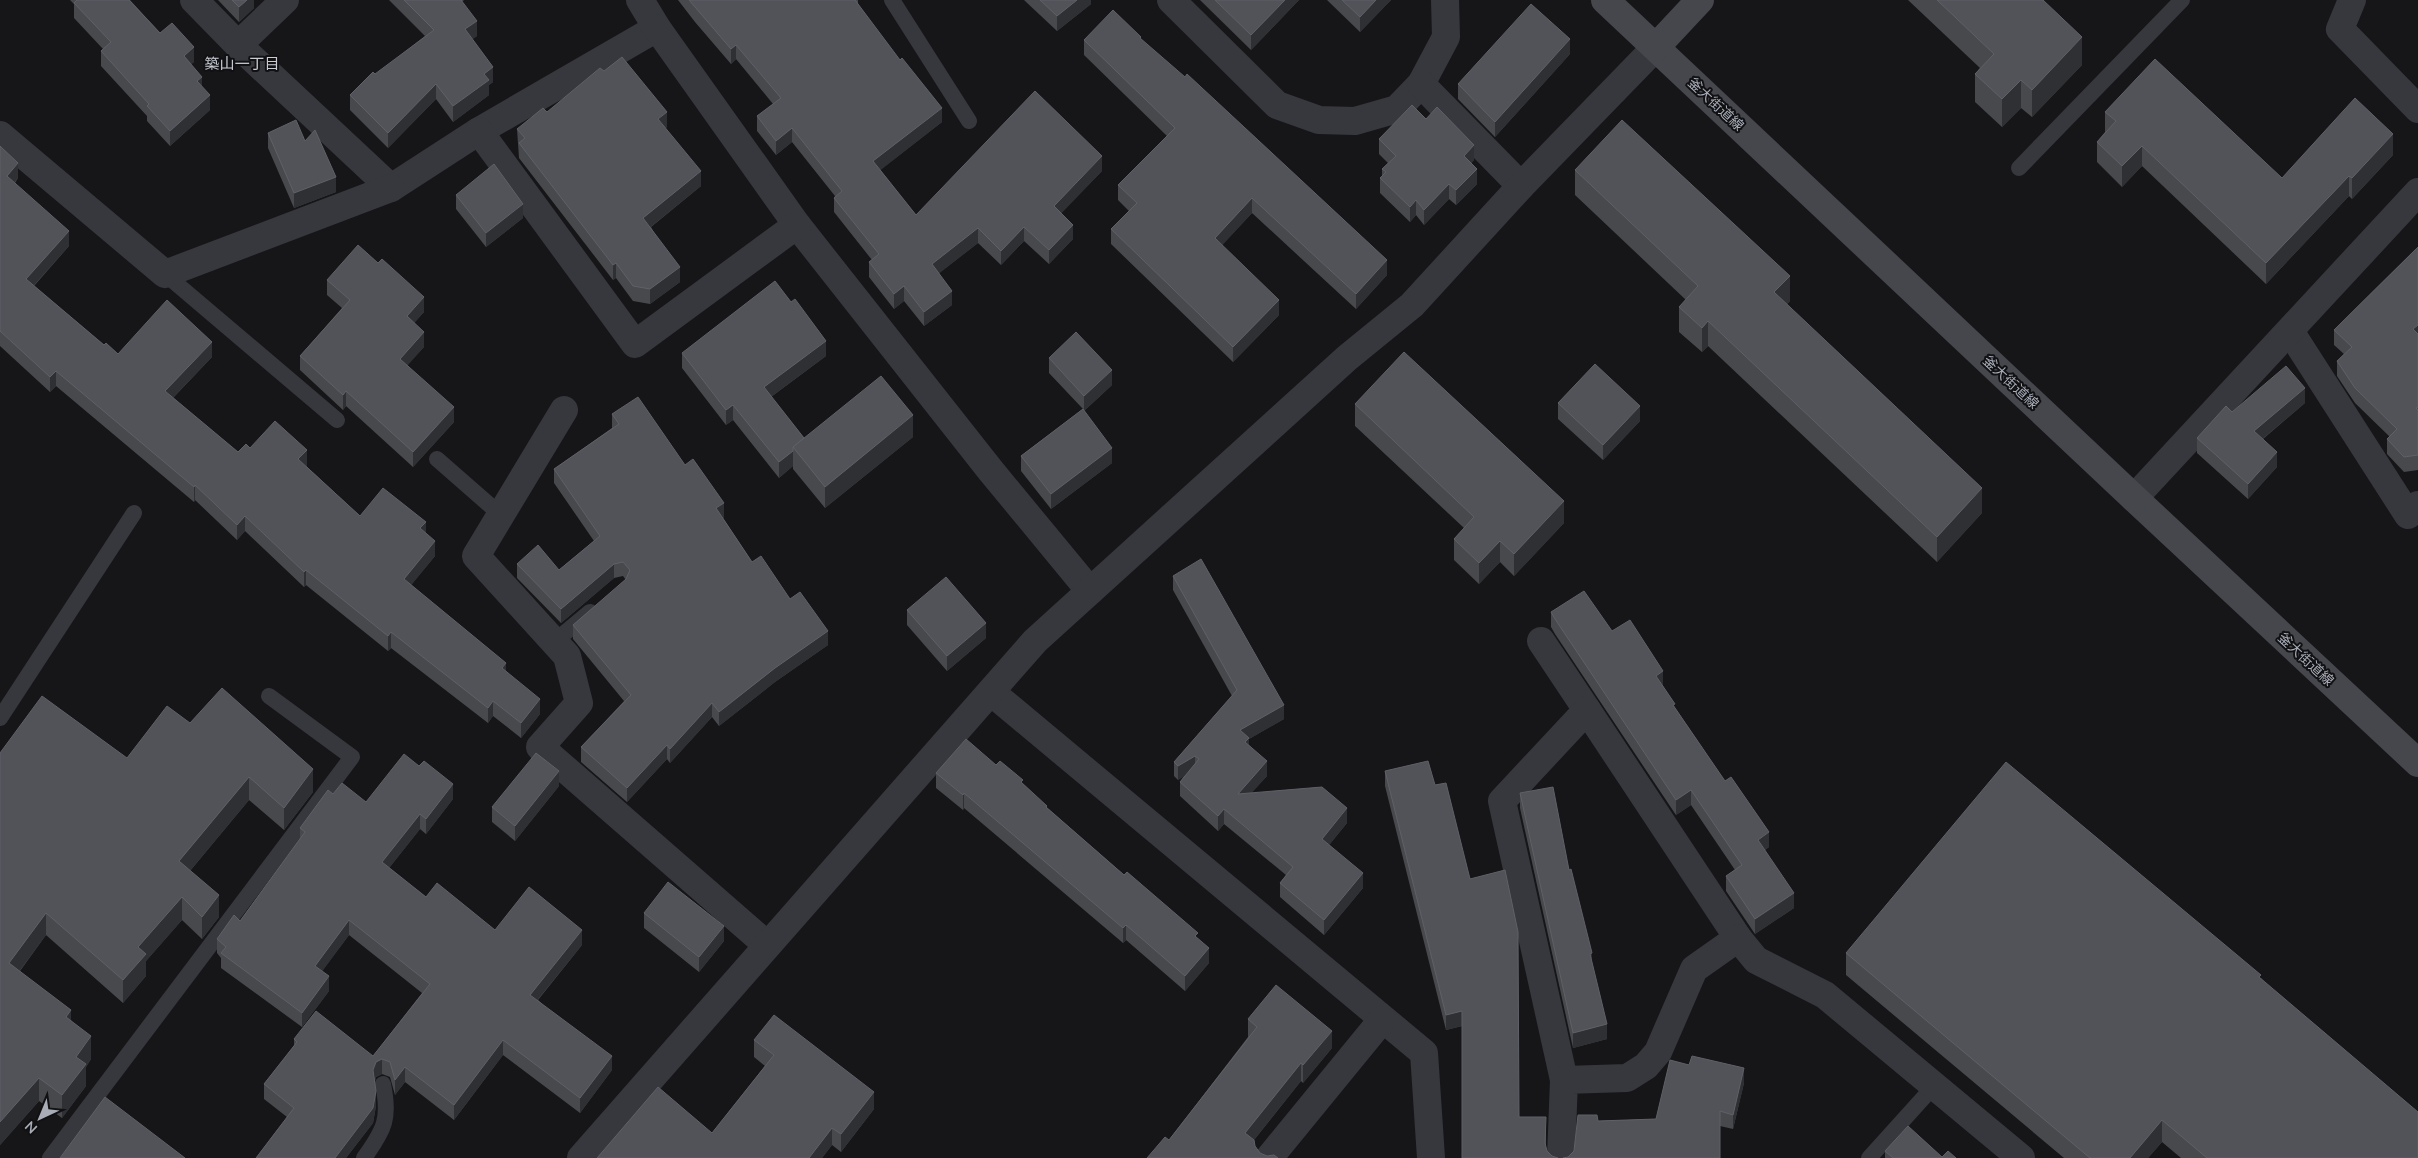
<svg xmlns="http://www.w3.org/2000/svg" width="2418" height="1158" viewBox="0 0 2418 1158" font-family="Mulish,'Noto Sans JP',sans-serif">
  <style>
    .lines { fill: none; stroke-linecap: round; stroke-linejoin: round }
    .lane { stroke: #37383d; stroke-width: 16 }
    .street { stroke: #37383d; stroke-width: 28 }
    .secondary { stroke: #45474d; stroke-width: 28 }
    .wall { fill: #47494d }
    .shaded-wall { fill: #2f3033 }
    .building { fill: #525359; stroke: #5f6168 }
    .labels { text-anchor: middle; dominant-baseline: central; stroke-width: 4; stroke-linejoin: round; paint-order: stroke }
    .street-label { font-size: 14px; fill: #a8adb8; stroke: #111113 }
    .neighbourhood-label { font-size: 15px; fill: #c9ccd4; stroke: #111113 }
  </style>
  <rect width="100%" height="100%" fill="#161618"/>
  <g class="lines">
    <!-- lane -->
    <g class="lane">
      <path d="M 892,0 L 969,121"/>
      <path d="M 2019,168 L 2182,0"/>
      <path d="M 165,274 L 337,420"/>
      <path d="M 437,459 L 501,515"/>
      <path d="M 554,642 L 590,612"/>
      <path d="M 0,718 L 134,513"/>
      <path d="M 50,1158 L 352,757 L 269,696"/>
      <path d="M 364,1158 C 385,1129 390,1118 383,1084"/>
      <path d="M 1869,1158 L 1934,1086"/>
    </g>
    <!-- street -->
    <g class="street">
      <path d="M 194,0 L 238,45 L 391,188 L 479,131 L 657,28"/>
      <path d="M 640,0 L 657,28 L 797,225 L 991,471 L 1090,591"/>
      <path d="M 1171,0 L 1277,105 L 1319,120 L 1355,121 L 1397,109 L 1421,84 L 1446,37 L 1445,0"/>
      <path d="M 2352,0 L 2340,29 L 2418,109"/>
      <path d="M 238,45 L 285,0"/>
      <path d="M 1421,84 L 1521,186"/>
      <path d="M 479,131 L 635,344 L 797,225"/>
      <path d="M 0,135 L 165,274 L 391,188"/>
      <path d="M 2290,331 L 2408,515 L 2418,505"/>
      <path d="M 564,410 L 476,556 L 567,656 L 579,703 L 540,747 L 767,945"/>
      <path d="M 2134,498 L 2418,192"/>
      <path d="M 1541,641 L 1587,710"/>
      <path d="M 991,692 L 1424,1053 L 1431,1158"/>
      <path d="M 1564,1080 L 1502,801 L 1587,710 L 1738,938 L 1756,960 L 1825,995 L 2021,1158"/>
      <path d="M 581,1158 L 1035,641 L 1347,358 L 1412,305 L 1521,186 L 1656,47"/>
      <path d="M 1269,1158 L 1382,1020"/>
      <path d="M 1561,1158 L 1564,1080 L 1627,1078 L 1646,1066 L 1658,1052 L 1694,969 L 1738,938"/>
    </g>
    <!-- secondary -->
    <g class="secondary">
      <path d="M 1605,0 L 2134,498 L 2418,763"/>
      <path d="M 1656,47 L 1700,0"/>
    </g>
  </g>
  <!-- wall -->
  <g class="wall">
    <path d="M 70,0 L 130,0 L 160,33 L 194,62 L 191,64 L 202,87 L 210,110 L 170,146 L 147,121 L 147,116 L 101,66 L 101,51 L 103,49 L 74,18 L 74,4 Z"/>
    <path d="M 218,0 L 254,0 L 254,8 L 239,22 Z"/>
    <path d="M 389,0 L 464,0 L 462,2 L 477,36 L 472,39 L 493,82 L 489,85 L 489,95 L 453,122 L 436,99 L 388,148 L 350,110 L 350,95 L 425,36 Z"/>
    <path d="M 678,0 L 858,0 L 858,4 L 942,122 L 880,170 L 916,215 L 1102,171 L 1061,213 L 1073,239 L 1049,264 L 1024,241 L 1001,265 L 978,243 L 939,273 L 952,305 L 924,326 L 904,301 L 894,309 L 869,277 L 869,262 L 872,260 L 834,212 L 834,198 L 835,196 L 792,142 L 776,155 L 757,131 L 757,116 L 773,104 L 736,59 L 731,64 L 695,22 Z"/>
    <path d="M 1024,0 L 1091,0 L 1091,4 L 1057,31 Z"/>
    <path d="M 1200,0 L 1299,0 L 1251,50 Z"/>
    <path d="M 1327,0 L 1391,0 L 1360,32 Z"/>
    <path d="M 1908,0 L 2043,0 L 2082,65 L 2032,117 L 2021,108 L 2002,127 L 1975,102 L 1975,74 L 1980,68 Z"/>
    <path d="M 1141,39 L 1387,275 L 1356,309 L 1252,213 L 1222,245 L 1279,315 L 1233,362 L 1111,244 L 1111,229 L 1129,211 L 1118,200 L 1118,185 L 1167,136 L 1084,55 L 1084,40 Z"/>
    <path d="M 1570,54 L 1495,137 L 1458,99 L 1458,84 Z"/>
    <path d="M 2105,112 L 2282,178 L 2393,155 L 2352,199 L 2349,196 L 2266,284 L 2142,166 L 2122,187 L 2097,162 L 2097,142 L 2105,132 Z"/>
    <path d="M 1426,119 L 1474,160 L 1471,163 L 1477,184 L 1456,205 L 1449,199 L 1424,225 L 1416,215 L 1410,222 L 1380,193 L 1380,178 L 1382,176 L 1382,169 L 1388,163 L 1379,154 L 1379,139 Z"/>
    <path d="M 667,127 L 665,128 L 701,186 L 651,227 L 680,282 L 650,304 L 633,301 L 616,278 L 613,280 L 519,158 L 517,129 Z"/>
    <path d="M 268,133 L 305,141 L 336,192 L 294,208 L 268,148 Z"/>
    <path d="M 0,146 L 18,178 L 15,183 L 69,246 L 34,286 L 104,345 L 118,354 L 212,357 L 173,398 L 238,452 L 250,448 L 307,465 L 306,466 L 360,516 L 426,533 L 435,556 L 411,585 L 506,671 L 540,714 L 521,738 L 493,716 L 488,723 L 391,648 L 388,651 L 306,585 L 304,587 L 245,531 L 237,540 L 195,500 L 194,502 L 56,386 L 50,392 L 0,346 Z"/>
    <path d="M 1575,170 L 1790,301 L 1787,304 L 1982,513 L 1937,562 L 1708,346 L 1702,352 L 1679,332 L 1679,307 L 1686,300 L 1575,195 Z"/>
    <path d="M 456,195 L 523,218 L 486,247 L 456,209 Z"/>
    <path d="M 2418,247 L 2418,470 L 2404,472 L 2387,454 L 2387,439 L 2390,437 L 2355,403 L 2337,376 L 2337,361 L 2344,354 L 2334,345 L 2334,330 Z"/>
    <path d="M 327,280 L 424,312 L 414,323 L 424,347 L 407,365 L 454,422 L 413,467 L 346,406 L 343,410 L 300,370 L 300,356 L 342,308 L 327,295 Z"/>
    <path d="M 682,353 L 826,356 L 771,397 L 804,438 L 913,437 L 825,508 L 793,469 L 793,466 L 779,478 L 733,420 L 726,425 L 682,368 Z"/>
    <path d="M 1049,358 L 1112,385 L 1084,411 L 1112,463 L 1051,509 L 1021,471 L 1021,456 L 1083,409 L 1049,373 Z"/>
    <path d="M 1558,403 L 1640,421 L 1603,460 L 1558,419 Z"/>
    <path d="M 2305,403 L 2263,439 L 2277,467 L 2248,499 L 2197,453 L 2197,438 L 2232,412 Z"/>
    <path d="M 1355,404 L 1564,523 L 1514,576 L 1500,562 L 1479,584 L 1454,560 L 1454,539 L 1464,528 L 1355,426 Z"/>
    <path d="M 612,414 L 685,465 L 724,517 L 723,518 L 752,562 L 790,599 L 828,645 L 775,682 L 719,726 L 712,717 L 670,763 L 667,759 L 627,802 L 581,762 L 581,747 L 624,701 L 573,639 L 573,625 L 626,580 L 623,576 L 614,578 L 561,623 L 517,578 L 517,564 L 559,570 L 594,541 L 554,483 L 554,469 L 612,428 Z"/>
    <path d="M 1173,576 L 1284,719 L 1249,739 L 1249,745 L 1267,776 L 1251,793 L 1347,823 L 1329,845 L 1363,888 L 1324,935 L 1280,897 L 1280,883 L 1286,875 L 1224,824 L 1218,831 L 1180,796 L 1180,782 L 1184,776 L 1178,780 L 1174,776 L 1174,762 L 1232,696 L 1173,590 Z"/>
    <path d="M 907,610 L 986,638 L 947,671 L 907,625 Z"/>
    <path d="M 1551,612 L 1612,631 L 1663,686 L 1675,708 L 1769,847 L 1765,850 L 1794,908 L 1755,934 L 1726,891 L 1726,876 L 1735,870 L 1691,805 L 1676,815 L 1555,634 L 1551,627 Z"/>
    <path d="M 190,723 L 313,792 L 284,830 L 249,800 L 190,871 L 219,917 L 202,939 L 182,920 L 146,961 L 146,976 L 123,1003 L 46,935 L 20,971 L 71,1020 L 91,1059 L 86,1067 L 86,1086 L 62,1118 L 39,1101 L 0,1145 L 0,753 L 127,758 Z"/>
    <path d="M 996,765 L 1023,784 L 1047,808 L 1198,939 L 1209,963 L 1185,991 L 1126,940 L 1123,943 L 964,808 L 963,810 L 936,788 L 936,773 Z"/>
    <path d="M 1385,771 L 1519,1117 L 1546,1131 L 1546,1145 L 1462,1158 L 1462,1026 L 1446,1030 L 1385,786 Z"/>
    <path d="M 559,786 L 515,841 L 492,822 L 492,807 Z"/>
    <path d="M 1520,793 L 1569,870 L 1592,964 L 1607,1039 L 1573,1048 L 1520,808 Z"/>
    <path d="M 333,794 L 366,802 L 453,799 L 426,834 L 420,829 L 389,868 L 426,897 L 495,930 L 582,945 L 538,1000 L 612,1070 L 580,1113 L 503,1055 L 454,1120 L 405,1082 L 395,1095 L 390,1077 L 382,1074 L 376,1077 L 375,1081 L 376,1106 L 373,1123 L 346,1158 L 256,1158 L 287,1117 L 264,1099 L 264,1084 L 294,1046 L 294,1039 L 373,1056 L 422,993 L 349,935 L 322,971 L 329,991 L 302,1027 L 221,968 L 221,958 L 217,953 L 217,939 L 240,921 L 300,839 L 300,828 Z"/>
    <path d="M 644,913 L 724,941 L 699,972 L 644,928 Z"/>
    <path d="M 1846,953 L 2261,978 L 2418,1158 L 2181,1158 L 2162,1142 L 2148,1158 L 2064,1158 L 1846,975 Z"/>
    <path d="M 1248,1019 L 1332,1048 L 1303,1083 L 1301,1081 L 1254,1140 L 1255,1146 L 1260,1153 L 1267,1156 L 1169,1140 L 1248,1037 Z"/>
    <path d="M 754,1040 L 874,1109 L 841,1152 L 832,1145 L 822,1158 L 597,1158 L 712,1133 L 765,1066 L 754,1057 Z"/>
    <path d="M 1744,1083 L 1733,1129 L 1720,1126 L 1568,1157 L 1574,1151 L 1598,1121 L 1656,1119 Z"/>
    <path d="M 1885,1151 L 1942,1157 L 1956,1158 L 1885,1158 Z"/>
  </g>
  <!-- shaded-wall -->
  <g class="shaded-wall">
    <path d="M 247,0 L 254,0 L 254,8 L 239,22 L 239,7 Z"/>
    <path d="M 1077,0 L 1091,0 L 1091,4 L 1057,31 L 1057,16 Z"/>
    <path d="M 1285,0 L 1299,0 L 1251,50 L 1251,35 Z"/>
    <path d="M 1376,0 L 1391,0 L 1360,32 L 1360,17 Z"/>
    <path d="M 477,21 L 477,36 L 465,45 L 465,29 Z"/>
    <path d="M 2082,37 L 2082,65 L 2032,117 L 2032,90 Z"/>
    <path d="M 1570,39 L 1570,54 L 1495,137 L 1495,122 Z"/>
    <path d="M 736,45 L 736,59 L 731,64 L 731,49 Z"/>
    <path d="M 194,47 L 194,62 L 184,71 L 184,56 Z"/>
    <path d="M 493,67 L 493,82 L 489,85 L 489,95 L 453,122 L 453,106 L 484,74 Z"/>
    <path d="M 202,77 L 202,92 L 197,81 Z"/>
    <path d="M 2021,80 L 2021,108 L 2002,127 L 2002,99 Z"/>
    <path d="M 436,84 L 436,99 L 388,148 L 388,133 Z"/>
    <path d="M 210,95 L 210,110 L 170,146 L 170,131 Z"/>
    <path d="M 942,108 L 942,122 L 873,176 L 873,161 Z"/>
    <path d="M 667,112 L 667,127 L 658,134 L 658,119 Z"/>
    <path d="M 792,128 L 792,142 L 776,155 L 776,141 Z"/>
    <path d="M 2393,134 L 2393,155 L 2352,199 L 2352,178 Z"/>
    <path d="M 1474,145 L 1474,160 L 1464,171 L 1464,156 Z"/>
    <path d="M 2142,146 L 2142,166 L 2122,187 L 2122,166 Z"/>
    <path d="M 1102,156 L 1102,171 L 1054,221 L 1054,206 Z"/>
    <path d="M 18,163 L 18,178 L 7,191 L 7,176 Z"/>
    <path d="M 1477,169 L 1477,184 L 1456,205 L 1456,190 Z"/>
    <path d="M 701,171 L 701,186 L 643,233 L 643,218 Z"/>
    <path d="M 2349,176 L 2349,196 L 2266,284 L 2266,263 Z"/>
    <path d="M 336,177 L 336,192 L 294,208 L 294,193 Z"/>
    <path d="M 1449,184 L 1449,199 L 1424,225 L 1424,210 Z"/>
    <path d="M 1252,198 L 1252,213 L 1215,253 L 1215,238 Z"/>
    <path d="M 1416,200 L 1416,215 L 1410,222 L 1410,207 Z"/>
    <path d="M 523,204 L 523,218 L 486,247 L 486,233 Z"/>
    <path d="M 1073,225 L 1073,239 L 1049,264 L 1049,250 Z"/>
    <path d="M 1024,227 L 1024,241 L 1001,265 L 1001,251 Z"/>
    <path d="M 978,228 L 978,243 L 932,279 L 932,264 Z"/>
    <path d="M 69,231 L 69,246 L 26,294 L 26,279 Z"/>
    <path d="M 1387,260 L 1387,275 L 1356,309 L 1356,294 Z"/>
    <path d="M 616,263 L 616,278 L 613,280 L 613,265 Z"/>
    <path d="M 680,267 L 680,282 L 650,304 L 650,289 Z"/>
    <path d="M 1790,276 L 1790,301 L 1774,317 L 1774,292 Z"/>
    <path d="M 904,286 L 904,301 L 894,309 L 894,294 Z"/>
    <path d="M 952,291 L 952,305 L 924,326 L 924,312 Z"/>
    <path d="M 424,297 L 424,312 L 407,331 L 407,316 Z"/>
    <path d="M 1279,300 L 1279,315 L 1233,362 L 1233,347 Z"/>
    <path d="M 1708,321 L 1708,346 L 1702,352 L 1702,328 Z"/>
    <path d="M 2418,325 L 2418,340 L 2413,329 Z"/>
    <path d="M 424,332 L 424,347 L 400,374 L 400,359 Z"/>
    <path d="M 826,341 L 826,356 L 764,402 L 764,387 Z"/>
    <path d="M 212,342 L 212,357 L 165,406 L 165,391 Z"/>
    <path d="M 1112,370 L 1112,385 L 1084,411 L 1084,396 Z"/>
    <path d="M 56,371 L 56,386 L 50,392 L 50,377 Z"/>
    <path d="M 2305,388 L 2305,403 L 2254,446 L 2254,431 Z"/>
    <path d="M 346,391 L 346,406 L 343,410 L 343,395 Z"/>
    <path d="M 733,405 L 733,420 L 726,425 L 726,410 Z"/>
    <path d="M 1640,406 L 1640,421 L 1603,460 L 1603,445 Z"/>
    <path d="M 454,407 L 454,422 L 413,467 L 413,452 Z"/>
    <path d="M 913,415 L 913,437 L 825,508 L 825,487 Z"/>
    <path d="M 1112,448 L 1112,463 L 1051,509 L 1051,494 Z"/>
    <path d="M 307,450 L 307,465 L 298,474 L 298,459 Z"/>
    <path d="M 793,451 L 793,466 L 779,478 L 779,462 Z"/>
    <path d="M 2277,452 L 2277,467 L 2248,499 L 2248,484 Z"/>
    <path d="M 195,485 L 195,500 L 194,502 L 194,487 Z"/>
    <path d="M 1982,488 L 1982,513 L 1937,562 L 1937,537 Z"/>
    <path d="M 1564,501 L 1564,523 L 1514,576 L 1514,554 Z"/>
    <path d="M 724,503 L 724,517 L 716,522 L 716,508 Z"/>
    <path d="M 245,516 L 245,531 L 237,540 L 237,525 Z"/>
    <path d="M 426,522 L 426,537 L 420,528 Z"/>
    <path d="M 435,541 L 435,556 L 404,594 L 404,579 Z"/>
    <path d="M 1500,541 L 1500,562 L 1479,584 L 1479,563 Z"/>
    <path d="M 614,564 L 614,578 L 561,623 L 561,609 Z"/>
    <path d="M 306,570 L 306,585 L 304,587 L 304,572 Z"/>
    <path d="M 986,623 L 986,638 L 947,671 L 947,656 Z"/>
    <path d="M 828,631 L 828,645 L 775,682 L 719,726 L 719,712 L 775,668 Z"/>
    <path d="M 391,632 L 391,648 L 388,651 L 388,636 Z"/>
    <path d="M 506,663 L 506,678 L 502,668 Z"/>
    <path d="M 1663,671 L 1663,686 L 1656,676 Z"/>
    <path d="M 540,699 L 540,714 L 521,738 L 521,723 Z"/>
    <path d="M 493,701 L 493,716 L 488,723 L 488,708 Z"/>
    <path d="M 712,703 L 712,717 L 670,763 L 670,749 Z"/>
    <path d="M 1284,705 L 1284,719 L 1249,739 L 1249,752 L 1240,730 Z"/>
    <path d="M 667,745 L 667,759 L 627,802 L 627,788 Z"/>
    <path d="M 1195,756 L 1195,770 L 1178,780 L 1178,766 Z"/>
    <path d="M 1267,761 L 1267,776 L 1238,808 L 1238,794 Z"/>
    <path d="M 313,769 L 313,792 L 284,830 L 284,808 Z"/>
    <path d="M 559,771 L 559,786 L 515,841 L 515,826 Z"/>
    <path d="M 249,777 L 249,800 L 179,884 L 179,861 Z"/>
    <path d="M 453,784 L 453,799 L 426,834 L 426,819 Z"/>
    <path d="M 1691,790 L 1691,805 L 1676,815 L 1676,800 Z"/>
    <path d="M 964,793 L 964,808 L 963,810 L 963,795 Z"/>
    <path d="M 1347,808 L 1347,823 L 1322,854 L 1322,839 Z"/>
    <path d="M 1224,809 L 1224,824 L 1218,831 L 1218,816 Z"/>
    <path d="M 420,814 L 420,829 L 382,877 L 382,862 Z"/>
    <path d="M 1769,832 L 1769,847 L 1758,854 L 1758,840 Z"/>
    <path d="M 1363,873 L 1363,888 L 1324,935 L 1324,920 Z"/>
    <path d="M 1794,893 L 1794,908 L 1755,934 L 1755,919 Z"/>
    <path d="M 219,895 L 219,917 L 202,939 L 202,917 Z"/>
    <path d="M 182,897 L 182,920 L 146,961 L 146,976 L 123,1003 L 123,980 L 138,947 Z"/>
    <path d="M 46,913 L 46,935 L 9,985 L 9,963 Z"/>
    <path d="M 349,920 L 349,935 L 315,981 L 315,966 Z"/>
    <path d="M 1126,925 L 1126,940 L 1123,943 L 1123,928 Z"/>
    <path d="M 724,926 L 724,941 L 699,972 L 699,957 Z"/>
    <path d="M 582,930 L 582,945 L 530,1009 L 530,995 Z"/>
    <path d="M 1209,948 L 1209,963 L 1185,991 L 1185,976 Z"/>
    <path d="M 1592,953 L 1592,968 L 1590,954 Z"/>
    <path d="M 329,976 L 329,991 L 302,1027 L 302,1013 Z"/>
    <path d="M 71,1010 L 71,1032 L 66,1017 Z"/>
    <path d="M 1462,1011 L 1462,1026 L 1446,1030 L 1446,1015 Z"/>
    <path d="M 1607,1024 L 1607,1039 L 1573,1048 L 1573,1033 Z"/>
    <path d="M 1332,1031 L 1332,1048 L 1303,1083 L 1303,1065 Z"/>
    <path d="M 91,1036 L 91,1059 L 86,1067 L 86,1086 L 62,1118 L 62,1095 L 76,1057 Z"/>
    <path d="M 503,1040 L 503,1055 L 454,1120 L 454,1105 Z"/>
    <path d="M 612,1056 L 612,1070 L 580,1113 L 580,1098 Z"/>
    <path d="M 382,1059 L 382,1074 L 376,1077 L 373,1085 L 373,1070 L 376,1062 Z"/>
    <path d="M 1301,1063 L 1301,1081 L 1245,1151 L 1245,1133 Z"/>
    <path d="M 405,1067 L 405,1082 L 395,1095 L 395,1080 Z"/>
    <path d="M 1744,1068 L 1744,1083 L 1733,1129 L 1733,1115 Z"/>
    <path d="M 39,1078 L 39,1101 L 0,1145 L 0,1122 Z"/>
    <path d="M 376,1091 L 376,1106 L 373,1123 L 346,1158 L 335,1158 Z"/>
    <path d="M 874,1092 L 874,1109 L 841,1152 L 841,1134 Z"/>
    <path d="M 2162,1120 L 2162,1142 L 2148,1158 L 2130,1158 Z"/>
    <path d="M 832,1128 L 832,1145 L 822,1158 L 809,1158 Z"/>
  </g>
  <!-- building -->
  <g class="building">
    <path d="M 77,0 L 129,0 L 160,33 L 172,23 L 194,47 L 184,56 L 202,77 L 197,81 L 210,95 L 170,131 L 147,106 L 149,104 L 101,51 L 111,42 L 74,3 Z"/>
    <path d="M 232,0 L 247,0 L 239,7 Z"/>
    <path d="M 404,0 L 461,0 L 477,21 L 465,29 L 493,67 L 484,74 L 489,80 L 453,106 L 436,84 L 388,133 L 350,95 L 373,72 L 375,74 L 434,30 Z"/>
    <path d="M 689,0 L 855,0 L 900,60 L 902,58 L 942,108 L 873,161 L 916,215 L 1035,91 L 1102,156 L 1054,206 L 1073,225 L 1049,250 L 1024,227 L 1001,251 L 978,228 L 932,264 L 952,291 L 924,312 L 904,286 L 894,294 L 869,262 L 879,254 L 834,198 L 842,191 L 792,128 L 776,141 L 757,116 L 781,98 L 736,45 L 731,49 Z"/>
    <path d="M 1040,0 L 1077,0 L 1057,16 Z"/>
    <path d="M 1215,0 L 1285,0 L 1251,35 Z"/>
    <path d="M 1342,0 L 1376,0 L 1360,17 Z"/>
    <path d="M 1937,0 L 2043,0 L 2082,37 L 2032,90 L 2021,80 L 2002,99 L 1975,74 L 1994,54 Z"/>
    <path d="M 1531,4 L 1570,39 L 1495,122 L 1458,84 Z"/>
    <path d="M 1113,10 L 1141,37 L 1140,38 L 1185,77 L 1187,74 L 1387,260 L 1356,294 L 1252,198 L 1215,238 L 1279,300 L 1233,347 L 1111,229 L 1137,203 L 1118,185 L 1175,128 L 1084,40 Z"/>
    <path d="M 622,57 L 667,112 L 658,119 L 701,171 L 643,218 L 680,267 L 650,289 L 633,286 L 616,263 L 613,265 L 519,143 L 525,138 L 517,129 L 543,108 L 547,112 L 600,68 L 604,71 Z"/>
    <path d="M 2155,59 L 2282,178 L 2355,98 L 2393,134 L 2352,178 L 2349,176 L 2266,263 L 2142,146 L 2122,166 L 2097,142 L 2116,121 L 2105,112 Z"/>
    <path d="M 1412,105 L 1426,119 L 1437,107 L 1474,145 L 1464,156 L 1477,169 L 1456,190 L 1449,184 L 1424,210 L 1416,200 L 1410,207 L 1380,178 L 1386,172 L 1382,169 L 1396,156 L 1379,139 Z"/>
    <path d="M 296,120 L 305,141 L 315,130 L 336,177 L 294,193 L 268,133 Z"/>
    <path d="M 1622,120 L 1790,276 L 1774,292 L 1982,488 L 1937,537 L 1708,321 L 1702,328 L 1679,307 L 1698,286 L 1575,170 Z"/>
    <path d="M 0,146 L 18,163 L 7,176 L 69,231 L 26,279 L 104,345 L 106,343 L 118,354 L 167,300 L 212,342 L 165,391 L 238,452 L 246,444 L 250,448 L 275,421 L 307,450 L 298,459 L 360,516 L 383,488 L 426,522 L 420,528 L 435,541 L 404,579 L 506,663 L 502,668 L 540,699 L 521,723 L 493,701 L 488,708 L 391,632 L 388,636 L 306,570 L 304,572 L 245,516 L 237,525 L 195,485 L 194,487 L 56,371 L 50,377 L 0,331 Z"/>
    <path d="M 494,164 L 523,204 L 486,233 L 456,195 Z"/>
    <path d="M 358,245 L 378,263 L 382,259 L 424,297 L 407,316 L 424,332 L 400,359 L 454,407 L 413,452 L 346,391 L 343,395 L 300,356 L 350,300 L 327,280 Z"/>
    <path d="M 2418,247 L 2418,325 L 2413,329 L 2418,334 L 2418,407 L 2416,408 L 2418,410 L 2418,455 L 2404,457 L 2387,439 L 2397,429 L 2355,388 L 2337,361 L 2352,347 L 2334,330 Z"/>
    <path d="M 775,281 L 791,302 L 795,299 L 826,341 L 764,387 L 804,438 L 793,447 L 793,451 L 779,462 L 733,405 L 726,410 L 682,353 Z"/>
    <path d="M 1076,332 L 1112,370 L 1084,396 L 1049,358 Z"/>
    <path d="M 1404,352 L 1564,501 L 1514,554 L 1500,541 L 1479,563 L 1454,539 L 1474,517 L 1355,404 Z"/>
    <path d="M 1595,364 L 1640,406 L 1603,445 L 1558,403 Z"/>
    <path d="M 2286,366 L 2305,388 L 2254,431 L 2277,452 L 2248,484 L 2197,438 L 2226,406 L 2232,412 Z"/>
    <path d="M 881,376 L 913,415 L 825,487 L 793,447 Z"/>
    <path d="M 638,397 L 685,465 L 693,459 L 724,503 L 716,508 L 752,562 L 761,556 L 790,599 L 800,592 L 828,631 L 775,668 L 719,712 L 712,703 L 670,749 L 667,745 L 627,788 L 581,747 L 631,695 L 573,625 L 626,579 L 630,570 L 623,562 L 614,564 L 561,609 L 517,564 L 538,545 L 559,570 L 600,536 L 554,469 L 619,424 L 612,414 Z"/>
    <path d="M 1083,409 L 1112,448 L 1051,494 L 1021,456 Z"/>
    <path d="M 1201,559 L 1284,705 L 1240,730 L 1249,738 L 1245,742 L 1267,761 L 1238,794 L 1322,787 L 1347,808 L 1322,839 L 1363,873 L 1324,920 L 1280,883 L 1293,867 L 1224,809 L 1218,816 L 1180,782 L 1199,759 L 1195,756 L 1178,766 L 1174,762 L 1237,690 L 1173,576 Z"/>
    <path d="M 946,577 L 986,623 L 947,656 L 907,610 Z"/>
    <path d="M 1584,591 L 1612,631 L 1630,620 L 1663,671 L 1656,676 L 1675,704 L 1673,705 L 1725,781 L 1731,777 L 1769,832 L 1758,840 L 1794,893 L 1755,919 L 1726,876 L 1742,865 L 1691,790 L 1676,800 L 1555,619 L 1551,612 Z"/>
    <path d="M 222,688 L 313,769 L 284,808 L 249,777 L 179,861 L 219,895 L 202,917 L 182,897 L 138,947 L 146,954 L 123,980 L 46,913 L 9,963 L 71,1010 L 66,1017 L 91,1036 L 76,1057 L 86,1064 L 62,1095 L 39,1078 L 0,1122 L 0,753 L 42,696 L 127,758 L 167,706 L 190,723 Z"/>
    <path d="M 966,739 L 996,765 L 1000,761 L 1023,780 L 1021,782 L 1047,806 L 1046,807 L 1124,875 L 1127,872 L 1198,933 L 1195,936 L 1209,948 L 1185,976 L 1126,925 L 1123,928 L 964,793 L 963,795 L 936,773 Z"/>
    <path d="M 536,753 L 559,771 L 515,826 L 492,807 Z"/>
    <path d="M 404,754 L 419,766 L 424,761 L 453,784 L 426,819 L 420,814 L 382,862 L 426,897 L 437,883 L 495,930 L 529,887 L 582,930 L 530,995 L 612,1056 L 580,1098 L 503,1040 L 454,1105 L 405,1067 L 395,1080 L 390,1062 L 382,1059 L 376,1062 L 373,1070 L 376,1091 L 373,1108 L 335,1158 L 256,1158 L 294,1108 L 264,1084 L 297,1042 L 294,1039 L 316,1011 L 373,1056 L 430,984 L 349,920 L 315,966 L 329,976 L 302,1013 L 221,953 L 226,947 L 217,939 L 234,915 L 240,921 L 305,832 L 300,828 L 328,790 L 333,794 L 342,783 L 366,802 Z"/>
    <path d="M 1428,761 L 1435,785 L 1446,783 L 1470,879 L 1505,870 L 1518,932 L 1519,1117 L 1546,1117 L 1545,1143 L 1547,1151 L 1552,1156 L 1558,1158 L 1462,1158 L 1462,1011 L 1446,1015 L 1385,771 Z"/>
    <path d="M 2006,762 L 2261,975 L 2259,977 L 2418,1112 L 2418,1158 L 2207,1158 L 2162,1120 L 2130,1158 L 2090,1158 L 1846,953 Z"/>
    <path d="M 1553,787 L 1569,870 L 1571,869 L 1592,953 L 1590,954 L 1607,1024 L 1573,1033 L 1520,793 Z"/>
    <path d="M 668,882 L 724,926 L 699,957 L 644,913 Z"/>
    <path d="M 1276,985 L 1332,1031 L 1303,1065 L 1301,1063 L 1245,1133 L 1254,1140 L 1255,1146 L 1260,1153 L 1267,1156 L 1274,1155 L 1278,1158 L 1147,1158 L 1165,1137 L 1169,1140 L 1257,1027 L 1248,1019 Z"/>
    <path d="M 774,1015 L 874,1092 L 841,1134 L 832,1128 L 809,1158 L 597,1158 L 658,1087 L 712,1133 L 774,1055 L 754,1040 Z"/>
    <path d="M 1692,1056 L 1744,1068 L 1733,1115 L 1720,1111 L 1720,1158 L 1563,1158 L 1568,1157 L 1574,1151 L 1578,1115 L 1597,1115 L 1598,1121 L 1656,1119 L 1670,1060 L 1689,1065 Z"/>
    <path d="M 105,1097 L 185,1158 L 60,1158 Z"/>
    <path d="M 1908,1126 L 1942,1157 L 1948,1151 L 1956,1158 L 1893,1158 L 1885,1151 Z"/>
  </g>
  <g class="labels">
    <!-- street labels -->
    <g class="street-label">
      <text transform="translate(1716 104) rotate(43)">釜大街道線</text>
      <text transform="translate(2011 382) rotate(43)">釜大街道線</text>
      <text transform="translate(2306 659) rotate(43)">釜大街道線</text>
    </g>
    <!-- neighbourhood labels -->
    <g class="neighbourhood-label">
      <text x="242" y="63">築山一丁目</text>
    </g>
  </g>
  <!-- north arrow -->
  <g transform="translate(40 1118) rotate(224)" stroke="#111113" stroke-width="4" paint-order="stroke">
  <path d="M0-4L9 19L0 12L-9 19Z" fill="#a8adb8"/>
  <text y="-8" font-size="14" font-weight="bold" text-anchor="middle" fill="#a8adb8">N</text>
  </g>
</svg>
